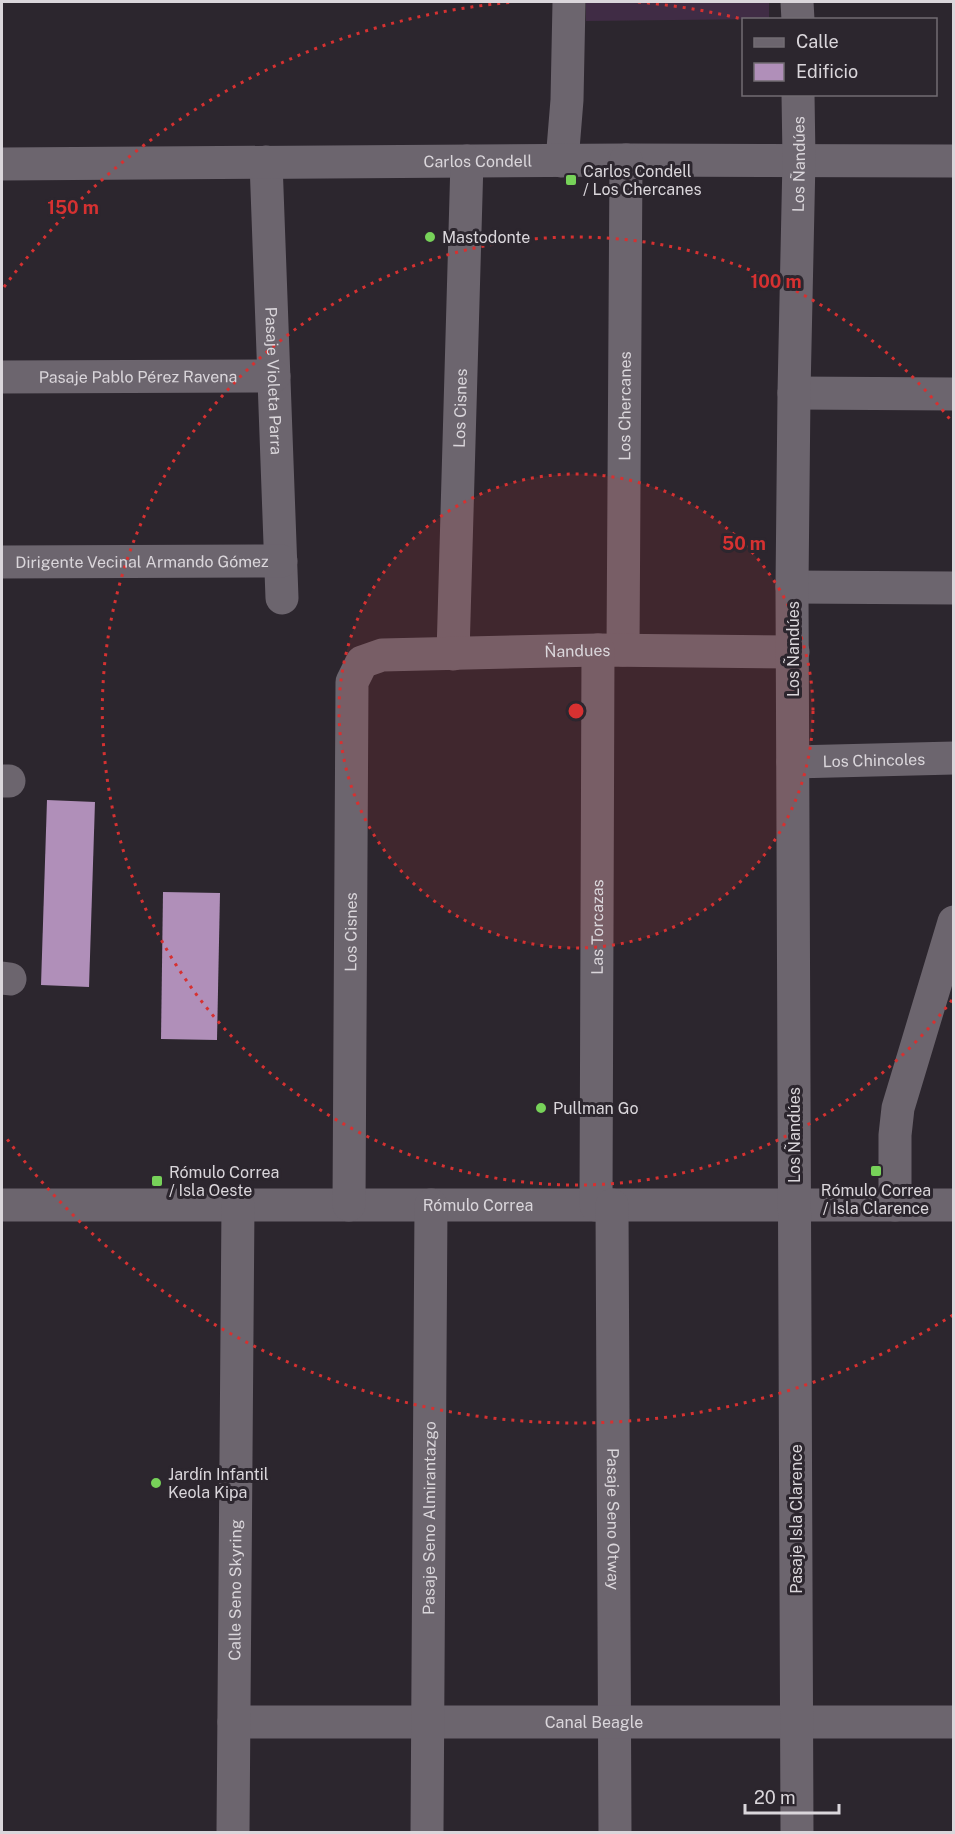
<svg xmlns="http://www.w3.org/2000/svg" width="955" height="1834" viewBox="0 0 955 1834" font-family="'Public Sans',sans-serif">
  <style>
    .green { fill: #402c45 }
    .building { fill: #b08fb9 }
    .lines { fill: none; stroke-linecap: round; stroke-linejoin: round }
    .minor { stroke: #6c656e; stroke-width: 33 }
    .ring { fill: none; stroke: #d63131; stroke-width: 3; stroke-dasharray: 3 6 }
    .poi-dot { fill: #77d259; stroke: #2c262e; stroke-width: 2 }
    .labels { text-anchor: middle; dominant-baseline: central; stroke-width: 6; stroke-linejoin: round; paint-order: stroke }
    .street-label { font-size: 16px; fill: #dad6db; stroke: #2c262e }
    .poi-label { font-size: 16px; fill: #dad6db; stroke: #2c262e; text-anchor: start }
    .centre { fill: #d63131; stroke: #2c262e; stroke-width: 3 }
    .ring-label { font-size: 18px; text-anchor: middle; font-weight: bold; fill: #d63131; stroke: #2c262e; stroke-width: 6; stroke-linejoin: round; paint-order: stroke }
  </style>
  <rect width="100%" height="100%" fill="#2c262e"/>
  <!-- green -->
  <path class="green" d="M 586,2 L 769,2 L 769,19 L 586,21 Z"/>
  <!-- building -->
  <g class="building">
    <path d="M 47,800 L 95,802 L 89,987 L 41,985 Z"/>
    <path d="M 163,892 L 220,893 L 217,1040 L 161,1039 Z"/>
  </g>
  <g class="lines">
    <!-- minor -->
    <g class="minor">
      <path d="M 797,2 L 798,20"/>
      <path d="M 562,161 L 567,100 L 569,2"/>
      <path id="s1" d="M 266,162 L 282,598"/>
      <path id="s2" d="M 2,164 L 626,160 L 954,161"/>
      <path id="s3" d="M 2,377 L 274,376"/>
      <path d="M 794,393 L 954,394"/>
      <path id="s4" d="M 2,562 L 281,561"/>
      <path d="M 792,587 L 954,588"/>
      <path id="s5" d="M 623,650 L 626,160"/>
      <path id="s6" d="M 453,654 L 467,161"/>
      <path id="s7" d="M 793,762 L 954,758"/>
      <path d="M 2,781 L 9,781"/>
      <path d="M 2,978 L 10,979"/>
      <path id="s8" d="M 2,1205 L 954,1205"/>
      <path id="s9" d="M 349,1205 L 352,682 L 362,662 L 382,655 L 598,650 L 793,652"/>
      <path id="s10" d="M 596,1205 L 598,650"/>
      <path id="s11" d="M 612,1205 L 615,1832"/>
      <path d="M 895,1205 L 895,1135 L 898,1108 L 954,922"/>
      <path id="s12" d="M 234,1722 L 954,1722"/>
      <path id="s13" d="M 233,1832 L 238,1205"/>
      <path id="s14" d="M 427,1832 L 431,1205"/>
      <path id="s15" d="M 797,1832 L 792,587 L 794,393 L 799,159 L 798,94"/>
    </g>
  </g>
  <!-- distance rings -->
  <circle cx="576" cy="711" r="237" fill="#d63131" fill-opacity=".12"/>
  <g class="ring">
    <circle cx="576" cy="711" r="237"/>
    <path d="M952 1000A474 474 0 1 1 952 422"/>
    <path d="M953 1315A712 712 0 0 1 4 1135M4 287A712 712 0 0 1 514 2M638 2A712 712 0 0 1 742 19"/>
  </g>
  <!-- markers -->
  <g class="poi-dot">
    <rect x="565" y="174" width="12" height="12" rx="3"/>
    <circle cx="430" cy="237" r="6"/>
    <circle cx="541" cy="1108" r="6"/>
    <rect x="870" y="1165" width="12" height="12" rx="3"/>
    <rect x="151" y="1175" width="12" height="12" rx="3"/>
    <circle cx="156" cy="1483" r="6"/>
  </g>
  <g class="labels">
    <!-- street labels -->
    <g class="street-label">
      <text stroke="none"><textPath href="#s2" startOffset="476">Carlos Condell</textPath></text>
      <text stroke="none"><textPath href="#s15" startOffset="1668">Los Ñandúes</textPath></text>
      <text stroke="none"><textPath href="#s3" startOffset="136">Pasaje Pablo Pérez Ravena</textPath></text>
      <text stroke="none"><textPath href="#s1" startOffset="219">Pasaje Violeta Parra</textPath></text>
      <text stroke="none"><textPath href="#s5" startOffset="244">Los Chercanes</textPath></text>
      <text stroke="none"><textPath href="#s6" startOffset="246">Los Cisnes</textPath></text>
      <text stroke="none"><textPath href="#s4" startOffset="140">Dirigente Vecinal Armando Gómez</textPath></text>
      <text transform="translate(793 649) rotate(-90)">Los Ñandúes</text>
      <text stroke="none"><textPath href="#s9" startOffset="762">Ñandues</textPath></text>
      <text stroke="none"><textPath href="#s7" startOffset="81">Los Chincoles</textPath></text>
      <text stroke="none"><textPath href="#s10" startOffset="278">Las Torcazas</textPath></text>
      <text stroke="none"><textPath href="#s9" startOffset="273">Los Cisnes</textPath></text>
      <text transform="translate(794 1135) rotate(-90)">Los Ñandúes</text>
      <text stroke="none"><textPath href="#s8" startOffset="476">Rómulo Correa</textPath></text>
      <text stroke="none"><textPath href="#s14" startOffset="314">Pasaje Seno Almirantazgo</textPath></text>
      <text stroke="none"><textPath href="#s11" startOffset="314">Pasaje Seno Otway</textPath></text>
      <text transform="translate(796 1519) rotate(-90)">Pasaje Isla Clarence</text>
      <text stroke="none"><textPath href="#s13" startOffset="242">Calle Seno Skyring</textPath></text>
      <text stroke="none"><textPath href="#s12" startOffset="360">Canal Beagle</textPath></text>
    </g>
    <!-- poi labels -->
    <g class="poi-label">
      <text x="583" y="171">Carlos Condell<tspan x="583" dy="18">/ Los Chercanes</tspan></text>
      <text x="442" y="237">Mastodonte</text>
      <text x="553" y="1108">Pullman Go</text>
      <text x="169" y="1172">Rómulo Correa<tspan x="169" dy="18">/ Isla Oeste</tspan></text>
      <text x="876" y="1190" text-anchor="middle">Rómulo Correa<tspan x="876" dy="18">/ Isla Clarence</tspan></text>
      <text x="168" y="1474">Jardín Infantil<tspan x="168" dy="18">Keola Kipa</tspan></text>
    </g>
  </g>
  <circle cx="576" cy="711" r="9" class="centre"/>
  <g class="ring-label">
    <text x="73" y="214">150 m</text>
    <text x="776" y="288">100 m</text>
    <text x="744" y="550">50 m</text>
  </g>
  <!-- border -->
  <rect width="955" height="1834" fill="none" stroke="#dad6db" stroke-width="6"/>
  <!-- legend -->
  <rect x="742" y="18" width="195" height="78" fill="#2c262e" stroke="#726c73" stroke-width="1.5"/>
  <rect x="754" y="38" width="30" height="9" fill="#6c656e" stroke="#726c73" stroke-width="1.5"/>
  <text x="796" y="48" font-size="18" fill="#dad6db">Calle</text>
  <rect x="754" y="63" width="30" height="18" fill="#b08fb9" stroke="#726c73" stroke-width="1.5"/>
  <text x="796" y="78" font-size="18" fill="#dad6db">Edificio</text>
  <!-- scale -->
  <path d="M745 1804v9h94v-9" fill="none" stroke="#dad6db" stroke-width="3"/>
  <text x="754" y="1804" font-size="18" fill="#dad6db" stroke="#2c262e" stroke-width="4.5" paint-order="stroke">20 m</text>
</svg>
